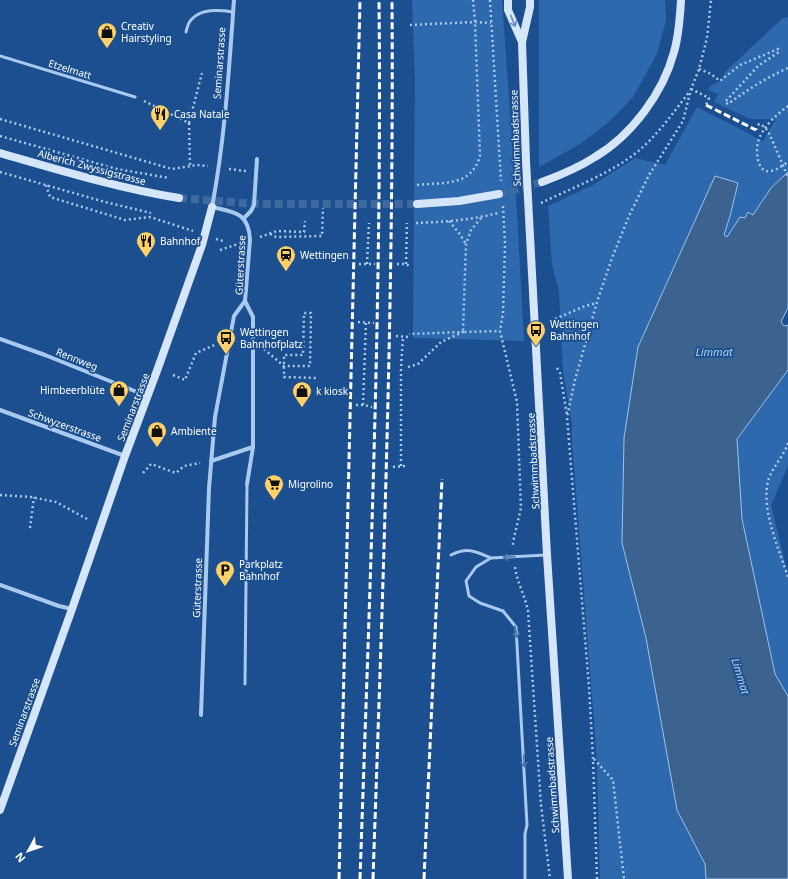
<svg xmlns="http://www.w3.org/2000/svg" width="788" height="879" viewBox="0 0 788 879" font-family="'Noto Sans',sans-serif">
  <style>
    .green { fill: #2e69ad }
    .water { fill: #3c6290; stroke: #9cc4f0 }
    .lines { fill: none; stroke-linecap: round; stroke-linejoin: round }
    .secondary-tunnel { stroke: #3d69a0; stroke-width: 8; stroke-dasharray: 8 4; stroke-linecap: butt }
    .path { stroke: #a9c9ee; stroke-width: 2.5; stroke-dasharray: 2 3; stroke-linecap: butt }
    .lane { stroke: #a9c9ee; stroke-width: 3 }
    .street { stroke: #a9c9ee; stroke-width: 4 }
    .secondary { stroke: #d6e6fa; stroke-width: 8 }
    .rail { stroke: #fff; stroke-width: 3; stroke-dasharray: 7 3; stroke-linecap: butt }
    .oneway { stroke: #668bba }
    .oneway2 { stroke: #4674ac }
    .labels { text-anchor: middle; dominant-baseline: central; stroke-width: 3.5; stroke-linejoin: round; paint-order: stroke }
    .poi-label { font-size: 10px; fill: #fff; stroke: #1b4f8f; text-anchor: start }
    .street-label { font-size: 10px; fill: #fff; stroke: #1b4f8f }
    .water-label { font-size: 11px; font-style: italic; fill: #b5d3f5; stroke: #1b4f8f }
  </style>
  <rect width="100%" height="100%" fill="#1b4f8f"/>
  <!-- green -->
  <g class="green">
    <path d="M 412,0 L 502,0 L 516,196 L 524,341 L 413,338 L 415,78 Z"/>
    <path d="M 539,0 L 665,0 L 666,20 L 657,54 L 633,97 L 608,123 L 580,144 L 539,167 Z"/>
    <path d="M 788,17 L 788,172 L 771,188 L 753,216 L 745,218 L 740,217 L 727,237 L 724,235 L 730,216 L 638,347 L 624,438 L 622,543 L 646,638 L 677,810 L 705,864 L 706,879 L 600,879 L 597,761 L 572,441 L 572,424 L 563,371 L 559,291 L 552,265 L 548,206 L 593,185 L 635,158 L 665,165 L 697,107 L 763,141 L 776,119 L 750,119 L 714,102 L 718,94 L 708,90 L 710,86 L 720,81 L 727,70 L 783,18 Z"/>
    <path d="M 788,370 L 788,466 L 771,505 L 788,575 L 788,696 L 775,674 L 742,519 L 737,439 Z"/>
  </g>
  <!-- water -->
  <path class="water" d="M 788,172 L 788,308 L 781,322 L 784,326 L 788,325 L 788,370 L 737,439 L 742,519 L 775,674 L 788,696 L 788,879 L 706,879 L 705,864 L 677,810 L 646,638 L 622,543 L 624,438 L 638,347 L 715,176 L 738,183 L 730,216 L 724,235 L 727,237 L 740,217 L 745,218 L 748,212 L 753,215 L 771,188 Z"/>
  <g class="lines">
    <!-- secondary-tunnel -->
    <g class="secondary-tunnel">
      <path d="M 499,194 L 542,182"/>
      <path d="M 179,198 L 256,204 L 417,204"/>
    </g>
    <!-- path -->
    <g class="path">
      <path d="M 490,0 L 501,181"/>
      <path d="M 410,25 L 475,22 L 491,23"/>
      <path d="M 699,69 L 711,74 L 720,81 L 740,65 L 778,49 L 779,52 L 758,66 L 725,102 L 728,104 C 747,90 766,78 788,68"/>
      <path d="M 691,89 L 709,98 L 706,105"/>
      <path d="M 144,101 L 189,123 L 190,166"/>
      <path d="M 788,106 C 777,114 764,126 759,139 C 755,148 756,174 771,171 C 777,170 783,165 788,162"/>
      <path d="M 0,119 L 172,169 L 197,165 L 208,166"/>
      <path d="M 189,123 L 202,73"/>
      <path d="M 756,130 L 759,124 L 765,127 L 770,135 L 788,177"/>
      <path d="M 0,136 L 117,169 L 169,178"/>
      <path d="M 229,169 L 246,171"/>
      <path d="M 0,172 L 105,202 L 151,213"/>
      <path d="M 46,185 L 50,197 L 125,220 L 150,217 L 193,231"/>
      <path d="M 417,185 C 444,182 471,187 480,156 L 475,22 L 473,0"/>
      <path d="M 541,203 C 572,188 609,174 636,153 C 657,136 673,113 690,91"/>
      <path d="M 503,206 L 505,244 L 503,313 L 500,331 L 517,402 L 521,508 L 513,542 L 513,546"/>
      <path d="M 481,218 L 471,230 L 466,244 L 463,332 L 500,331"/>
      <path d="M 449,221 L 459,233 L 466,244"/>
      <path d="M 416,223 C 444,222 471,220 498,213"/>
      <path d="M 270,234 L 276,237 L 322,236 L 323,208"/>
      <path d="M 260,237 L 277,231 L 304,232 L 305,221"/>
      <path d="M 216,239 L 223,241"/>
      <path d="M 220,250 L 238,244"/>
      <path d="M 359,264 L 375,264"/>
      <path d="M 367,264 L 369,223"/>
      <path d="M 397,264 L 406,264 L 411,267"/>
      <path d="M 406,264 L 407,223"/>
      <path d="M 555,319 L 585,306 L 597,303"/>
      <path d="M 358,322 L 374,323"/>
      <path d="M 396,336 L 409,337"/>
      <path d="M 264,349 L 284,366 L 310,366 L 311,313 L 304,313 L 303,355 L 284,355 L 284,377 L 316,378"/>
      <path d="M 408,367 L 418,364 L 441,342 L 463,332 L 409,334"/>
      <path d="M 557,368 L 560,373 L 567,415"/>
      <path d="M 173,375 L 185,380 L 196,353 L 217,344"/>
      <path d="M 356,405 L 363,405 L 372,407"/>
      <path d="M 363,405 L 366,322"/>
      <path d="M 788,443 C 784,456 771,469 768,481 C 761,510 779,549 788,577"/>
      <path d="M 401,466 L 401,367 L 403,338"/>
      <path d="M 393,467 L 406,466"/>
      <path d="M 143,473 L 151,464 L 176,473 L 184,466 L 200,463"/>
      <path d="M 0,495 L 31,497 L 56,502 L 89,520"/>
      <path d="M 30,528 L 34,497"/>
      <path d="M 515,567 C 517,582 525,596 528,611 L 541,805 L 550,879"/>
      <path d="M 594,759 L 613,780 L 624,879"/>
      <path d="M 597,879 L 593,758 L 589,687 L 567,417 L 575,380 L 597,302 L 612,258 L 629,216 L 649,175 L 683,121 L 691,89 L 699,69 L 707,38 L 711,0"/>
    </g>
    <!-- lane -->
    <g class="lane">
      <path d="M 186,32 C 187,28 188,23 191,20 C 201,8 219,10 233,12"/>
      <path d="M 0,56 L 135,97"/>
      <path d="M 451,555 C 467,547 475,551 491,558"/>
      <path d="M 245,684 L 247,484"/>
      <path d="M 525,879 L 525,834 L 527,825 L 516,627 L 503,611 L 480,603 L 469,596 L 466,581 L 476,567 L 491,558 L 546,555"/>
    </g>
    <!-- street -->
    <g class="street">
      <path d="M 244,218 L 251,211 L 254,205 L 257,159"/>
      <path d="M 0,339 L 45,355 L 147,396"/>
      <path d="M 0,410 L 125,456"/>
      <path d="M 211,461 L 253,447 L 253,317 L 245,301 L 250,240 C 249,213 235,212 212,207 C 225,139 229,69 234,0"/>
      <path d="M 247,484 L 253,447"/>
      <path d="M 0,585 L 59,606 L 72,609"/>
      <path d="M 201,715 L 209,488 L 215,417 L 234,316 L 245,301"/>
    </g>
    <!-- secondary -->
    <g class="secondary">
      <path d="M 508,0 L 508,10 L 522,42"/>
      <path d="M 530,0 L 530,7 L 522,42 L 526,161 L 547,555 L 568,879"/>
      <path d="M 0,153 C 59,170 118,188 179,198"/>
      <path d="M 542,182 C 561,175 578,168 595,157 C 632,135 663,93 674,52 C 679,35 680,17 681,0"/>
      <path d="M 417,204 L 459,201 L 499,194"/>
      <path d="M 0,810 L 72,609 L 125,456 L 158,368 L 202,245 L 212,207"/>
    </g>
    <!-- rail -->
    <g class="rail">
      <path d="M 706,105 L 756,130"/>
      <path d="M 339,879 L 360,0"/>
      <path d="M 360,879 C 370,586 382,293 379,0"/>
      <path d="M 373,879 C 383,586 394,293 392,0"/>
      <path d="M 424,879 L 442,479"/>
    </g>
  </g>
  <!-- one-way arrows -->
  <defs><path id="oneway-shaft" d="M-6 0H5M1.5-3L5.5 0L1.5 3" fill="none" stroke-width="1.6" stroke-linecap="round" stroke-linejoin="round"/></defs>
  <use class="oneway" href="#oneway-shaft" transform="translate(513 21) rotate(68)"/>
  <g class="oneway2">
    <use href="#oneway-shaft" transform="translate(509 557) rotate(177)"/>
    <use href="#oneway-shaft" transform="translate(516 632) rotate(80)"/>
    <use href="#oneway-shaft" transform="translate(524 761) rotate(87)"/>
  </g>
  <!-- icons -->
  <defs>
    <g id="shop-pin" transform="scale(1)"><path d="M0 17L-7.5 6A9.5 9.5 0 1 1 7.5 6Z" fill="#ffd166" stroke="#1b4f8f"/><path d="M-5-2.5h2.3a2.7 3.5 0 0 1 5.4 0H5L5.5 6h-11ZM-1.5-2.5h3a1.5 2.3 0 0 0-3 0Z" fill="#111"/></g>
    <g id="restaurant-pin" transform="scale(1)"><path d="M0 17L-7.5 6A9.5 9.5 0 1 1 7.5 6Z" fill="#ffd166" stroke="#1b4f8f"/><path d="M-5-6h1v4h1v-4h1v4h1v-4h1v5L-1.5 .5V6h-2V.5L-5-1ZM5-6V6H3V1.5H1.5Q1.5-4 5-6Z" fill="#111"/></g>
    <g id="station-pin" transform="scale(1)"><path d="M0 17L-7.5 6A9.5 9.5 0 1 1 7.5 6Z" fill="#ffd166" stroke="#1b4f8f"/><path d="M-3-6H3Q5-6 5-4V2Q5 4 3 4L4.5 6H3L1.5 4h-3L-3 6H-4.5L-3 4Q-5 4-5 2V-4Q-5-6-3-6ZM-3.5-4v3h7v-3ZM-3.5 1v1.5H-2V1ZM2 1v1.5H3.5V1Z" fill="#111"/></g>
    <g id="bus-pin" transform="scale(1)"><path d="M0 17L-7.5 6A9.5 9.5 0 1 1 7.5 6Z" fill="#ffd166" stroke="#1b4f8f"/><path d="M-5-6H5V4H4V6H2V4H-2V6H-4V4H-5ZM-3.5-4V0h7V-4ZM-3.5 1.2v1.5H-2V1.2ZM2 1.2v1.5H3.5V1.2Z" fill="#111"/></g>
    <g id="supermarket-pin" transform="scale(1)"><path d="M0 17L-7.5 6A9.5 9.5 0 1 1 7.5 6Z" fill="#ffd166" stroke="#1b4f8f"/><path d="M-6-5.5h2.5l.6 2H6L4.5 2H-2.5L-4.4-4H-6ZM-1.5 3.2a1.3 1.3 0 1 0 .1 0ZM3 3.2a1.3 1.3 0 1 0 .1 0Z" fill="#111"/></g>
    <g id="parking-pin" transform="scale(1)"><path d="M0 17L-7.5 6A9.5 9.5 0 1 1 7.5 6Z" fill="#ffd166" stroke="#1b4f8f"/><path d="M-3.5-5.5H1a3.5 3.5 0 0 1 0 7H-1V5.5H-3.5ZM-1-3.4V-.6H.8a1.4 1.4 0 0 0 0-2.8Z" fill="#111"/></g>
  </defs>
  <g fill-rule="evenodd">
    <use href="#shop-pin" x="107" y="32"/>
    <use href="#restaurant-pin" x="160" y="114"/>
    <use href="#restaurant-pin" x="146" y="241"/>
    <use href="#station-pin" x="286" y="255"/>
    <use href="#bus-pin" x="536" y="330"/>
    <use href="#bus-pin" x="226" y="338"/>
    <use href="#shop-pin" x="119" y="390"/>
    <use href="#shop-pin" x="302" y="391"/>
    <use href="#shop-pin" x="157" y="431"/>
    <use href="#supermarket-pin" x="274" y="484"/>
    <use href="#parking-pin" x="225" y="570"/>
  </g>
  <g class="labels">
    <!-- poi labels -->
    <g class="poi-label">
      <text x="121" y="26">Creativ<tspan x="121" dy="12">Hairstyling</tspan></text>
      <text x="174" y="114">Casa Natale</text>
      <text x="160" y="241">Bahnhof</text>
      <text x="300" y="255">Wettingen</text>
      <text x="550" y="324">Wettingen<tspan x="550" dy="12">Bahnhof</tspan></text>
      <text x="240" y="332">Wettingen<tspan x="240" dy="12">Bahnhofplatz</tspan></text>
      <text x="105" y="390" text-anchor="end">Himbeerblüte</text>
      <text x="316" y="391">k kiosk</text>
      <text x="171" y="431">Ambiente</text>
      <text x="288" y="484">Migrolino</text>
      <text x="239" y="564">Parkplatz<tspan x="239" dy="12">Bahnhof</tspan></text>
    </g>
    <!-- street labels -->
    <g class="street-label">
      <text transform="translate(219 63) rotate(-86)">Seminarstrasse</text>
      <text transform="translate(70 69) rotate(17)">Etzelmatt</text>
      <text transform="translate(515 138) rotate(-92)">Schwimmbadstrasse</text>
      <text transform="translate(92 167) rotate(15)">Alberich Zwyssigstrasse</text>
      <text transform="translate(240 265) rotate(-87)">Güterstrasse</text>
      <text transform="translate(77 359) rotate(22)">Rennweg</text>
      <text transform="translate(133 407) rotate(-69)">Seminarstrasse</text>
      <text transform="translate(65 425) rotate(20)">Schwyzerstrasse</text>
      <text transform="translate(533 461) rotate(-93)">Schwimmbadstrasse</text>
      <text transform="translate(197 588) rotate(-88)">Güterstrasse</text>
      <text transform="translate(24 712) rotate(-70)">Seminarstrasse</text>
      <text transform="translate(552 785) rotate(-94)">Schwimmbadstrasse</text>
    </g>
    <!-- water labels -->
    <g class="water-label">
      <text x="714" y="351">Limmat</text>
      <text transform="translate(741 676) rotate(73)">Limmat</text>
    </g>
  </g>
  <!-- north arrow -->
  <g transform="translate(28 851) rotate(230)" stroke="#1b4f8f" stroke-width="3" paint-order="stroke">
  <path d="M0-3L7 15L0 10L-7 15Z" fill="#ffffff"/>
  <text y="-6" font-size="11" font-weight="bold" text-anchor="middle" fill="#ffffff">N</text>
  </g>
</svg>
